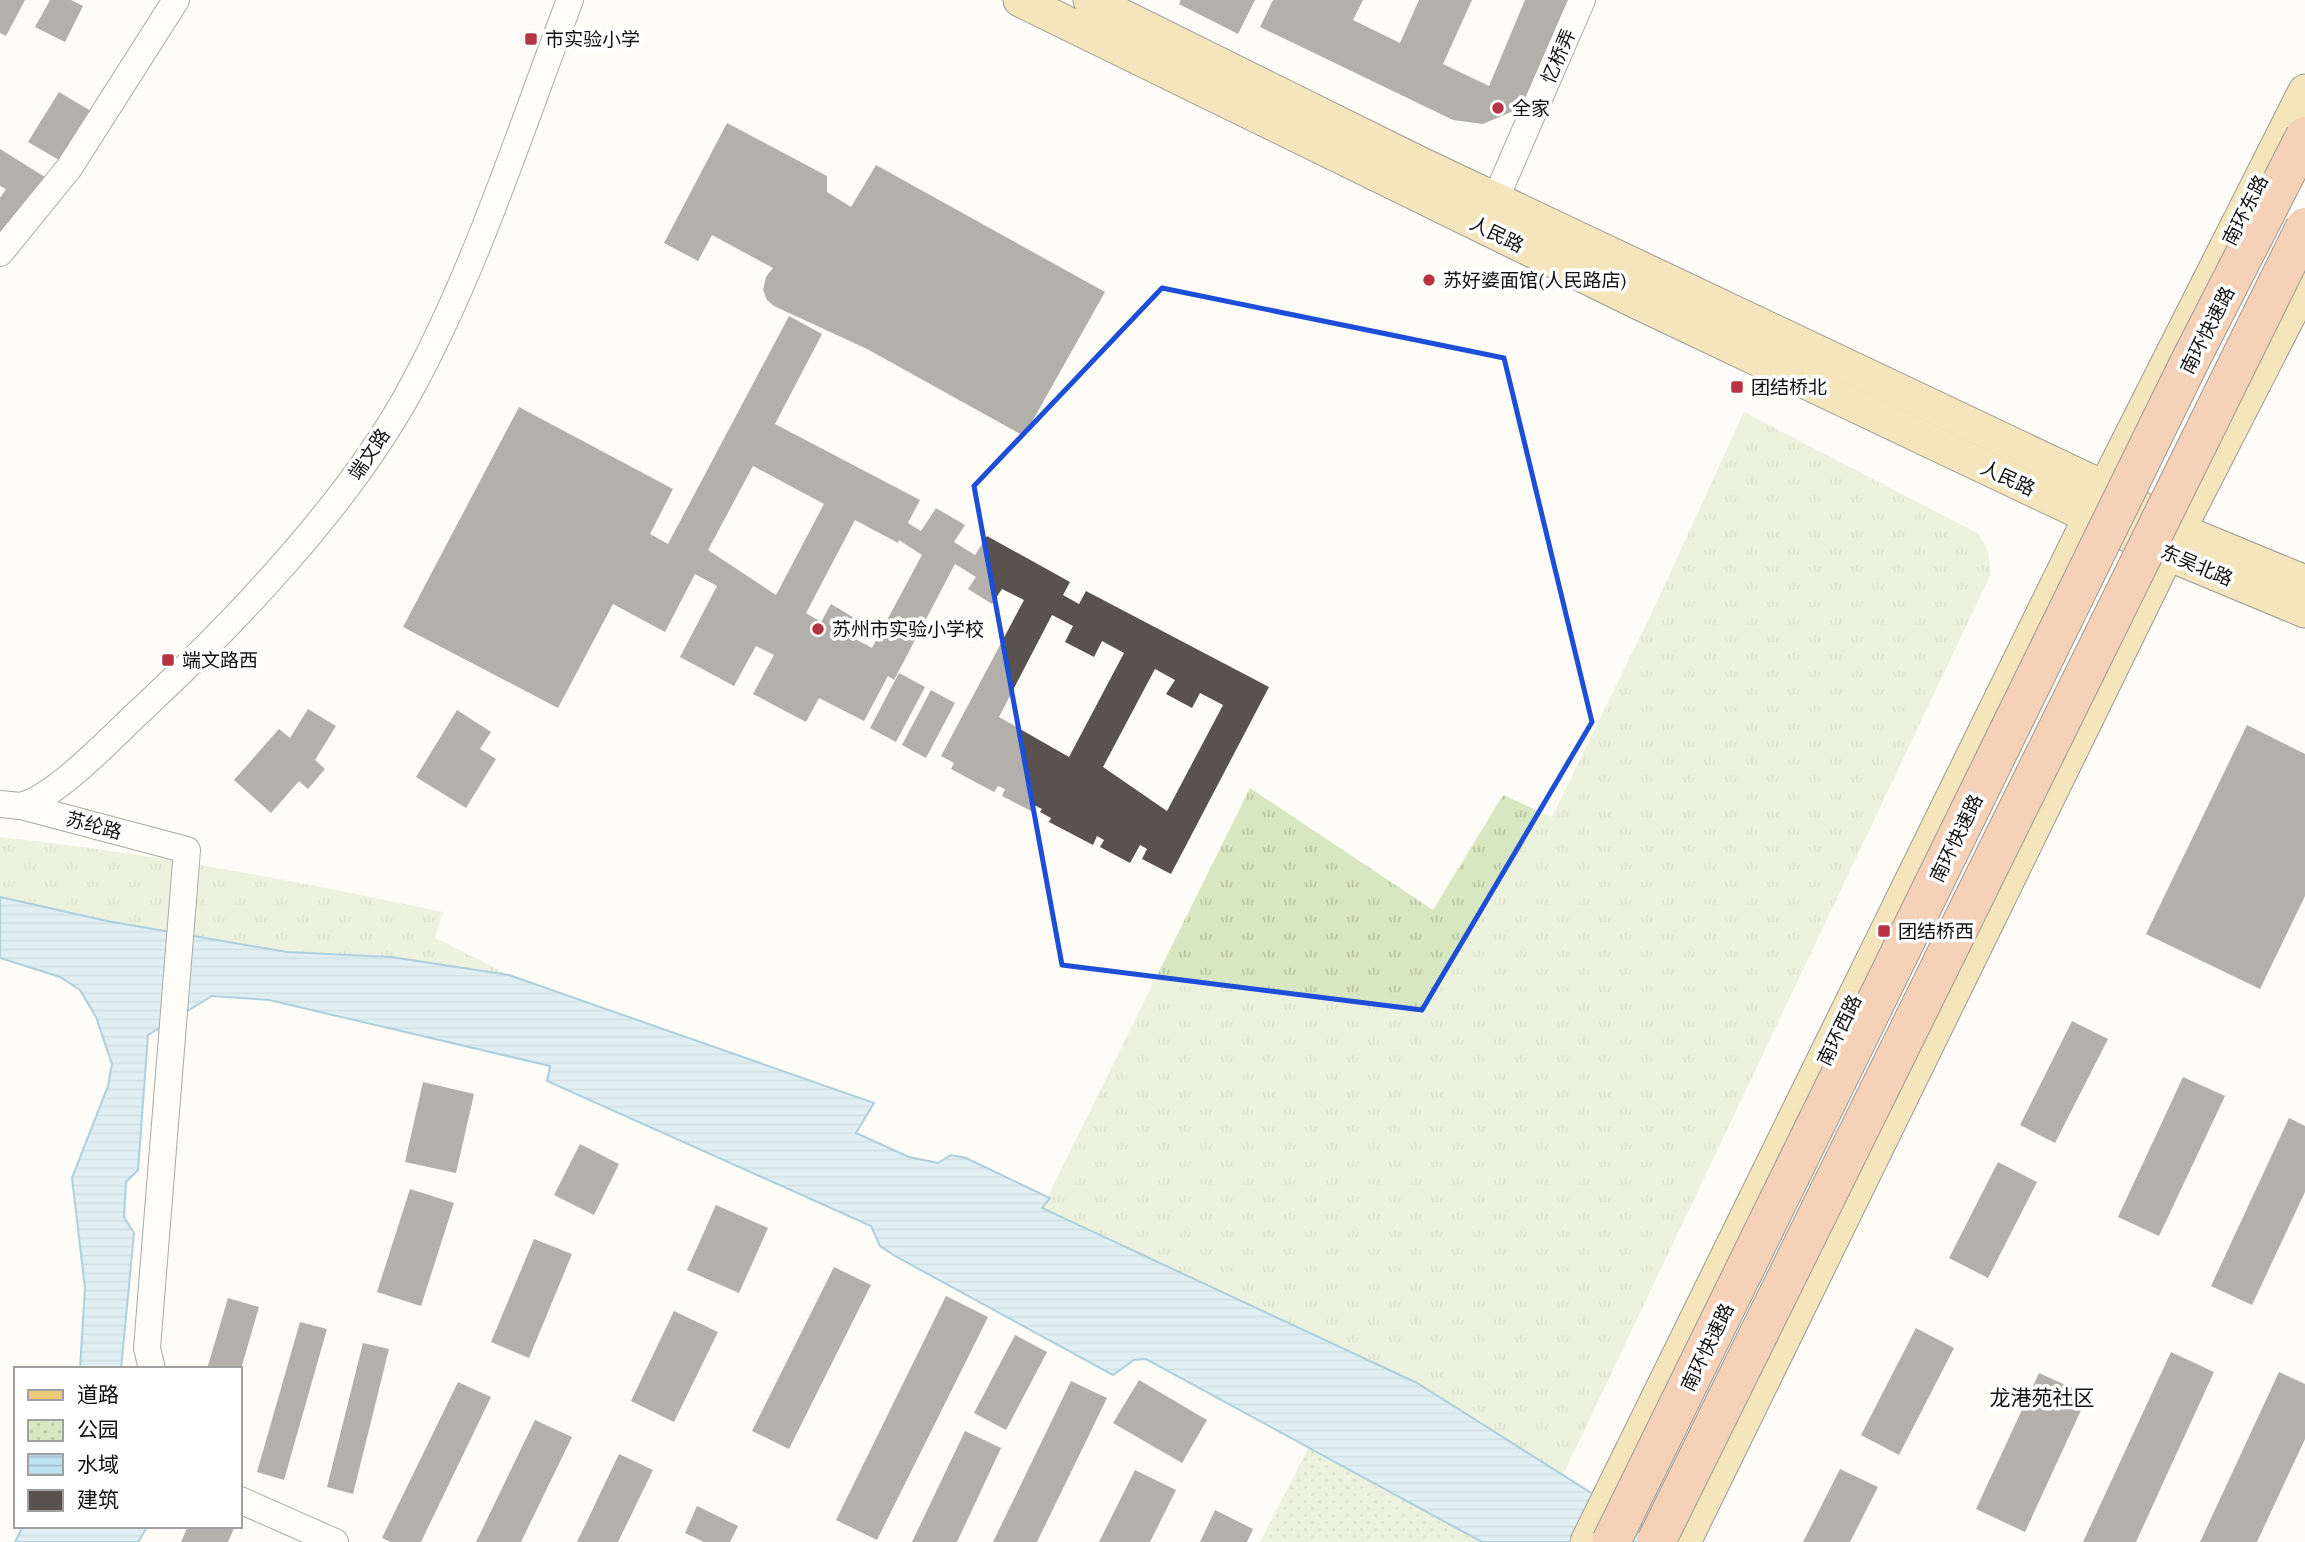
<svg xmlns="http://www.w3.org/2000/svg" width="2305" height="1542" viewBox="0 0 2305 1542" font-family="'Source Serif 4','Noto Sans SC',serif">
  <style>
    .grass { fill: url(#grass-tufts) }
    .park { fill: url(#park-dots) }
    .water { fill: url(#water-rules); stroke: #4c99c2; stroke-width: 2 }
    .building { fill: #59524e; fill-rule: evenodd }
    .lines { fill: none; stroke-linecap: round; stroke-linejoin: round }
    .minor-casing { stroke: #444; stroke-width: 28 }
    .major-casing { stroke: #222; stroke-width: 35 }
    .minor { stroke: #fff; stroke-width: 26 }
    .major { stroke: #ecca77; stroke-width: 33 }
    .highway-bridge-casing { stroke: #222; stroke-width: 40; stroke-linecap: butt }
    .highway-bridge { stroke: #e89d6a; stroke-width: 38 }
    .marked { fill: none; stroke: #1d4ed8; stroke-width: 5; stroke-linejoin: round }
    .poi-dot { fill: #b63441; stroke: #fff; stroke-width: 2.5 }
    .labels { text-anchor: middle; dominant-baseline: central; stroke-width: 7; stroke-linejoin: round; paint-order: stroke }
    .poi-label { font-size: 19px; fill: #111; stroke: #fff; text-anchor: start }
    .street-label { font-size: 19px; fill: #111; stroke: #fff }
    .neighbourhood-label { font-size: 21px; fill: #111; stroke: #fff }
  </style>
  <defs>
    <pattern id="grass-tufts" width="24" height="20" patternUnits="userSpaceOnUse" patternTransform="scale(1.75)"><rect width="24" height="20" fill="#d7e7c1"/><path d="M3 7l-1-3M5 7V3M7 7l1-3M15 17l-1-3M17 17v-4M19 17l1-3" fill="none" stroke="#b8c5a5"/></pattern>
    <pattern id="park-dots" width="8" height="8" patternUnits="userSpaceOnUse" patternTransform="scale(1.75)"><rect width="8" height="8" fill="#d7e7c1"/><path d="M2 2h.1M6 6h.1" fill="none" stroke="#b8c5a5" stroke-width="1.8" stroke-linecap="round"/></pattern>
    <pattern id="water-rules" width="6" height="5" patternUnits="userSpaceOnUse" patternTransform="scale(1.75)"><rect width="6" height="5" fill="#bee1f2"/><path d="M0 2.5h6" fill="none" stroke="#a2c0ce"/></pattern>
  </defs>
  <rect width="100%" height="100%" fill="#fefcf6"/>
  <!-- grass -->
  <g class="grass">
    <path d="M 1744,412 L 1977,533 C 1988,547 1991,559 1990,576 L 1563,1475 L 1417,1383 L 1042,1208 L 1250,788 L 1433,910 L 1503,795 L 1552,817 L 1656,604 Z"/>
    <path d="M 0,837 C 149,853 296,881 443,912 L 435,938 L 509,975 L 287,952 L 107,921 L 0,897 Z"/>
  </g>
  <!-- park -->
  <path class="park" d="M 1309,1447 L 1482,1542 L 1260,1542 Z"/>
  <!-- water -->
  <g class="water">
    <path d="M 0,897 L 107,921 L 287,952 L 391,957 L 509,975 L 874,1103 L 856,1133 L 909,1157 L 938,1163 L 951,1155 L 966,1158 L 1050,1198 L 1042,1208 L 1417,1383 L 1669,1542 L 1482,1542 L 1146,1359 L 1134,1360 L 1113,1375 L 895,1256 L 880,1246 L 871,1226 L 547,1081 L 550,1066 L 269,1000 L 212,996 L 148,1035 L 138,1170 L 126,1182 L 124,1217 L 134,1233 L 121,1369 L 80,1369 L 85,1288 L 72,1178 L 108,1086 L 112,1064 L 96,1017 L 80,990 L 60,977 L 0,958 Z"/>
    <path d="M 23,1526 L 148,1526 L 138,1542 L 15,1542 Z"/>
  </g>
  <!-- building -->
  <g class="building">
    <path d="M 0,0 L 25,0 L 6,36 L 0,33 Z"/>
    <path d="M 50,0 L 71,0 L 83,6 L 65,42 L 35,27 Z"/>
    <path d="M 1181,0 L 1255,0 L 1238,34 L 1179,4 Z"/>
    <path d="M 1273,0 L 1363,0 L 1353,20 L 1400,43 L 1419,0 L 1472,0 L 1443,64 L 1489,86 L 1525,0 L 1571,0 L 1526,101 L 1511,112 L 1483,124 L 1453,120 L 1260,27 Z"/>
    <path d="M 59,92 L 91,111 L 59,160 L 28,142 Z"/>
    <path d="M 727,123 L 827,176 L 827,192 L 851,207 L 876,165 L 1105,292 L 1024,436 L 867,349 L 774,306 L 767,300 L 763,290 L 766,277 L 773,268 L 712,235 L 698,261 L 664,243 Z"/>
    <path d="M 0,149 L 45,177 L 0,233 L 0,198 L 6,189 L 0,186 Z"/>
    <path d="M 789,316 L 822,334 L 775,424 L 920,500 L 908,523 L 921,531 L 936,508 L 965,525 L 954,542 L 975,555 L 987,536 L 1070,582 L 1063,595 L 1079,604 L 1086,591 L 1269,687 L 1171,874 L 1142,859 L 1147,849 L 1140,845 L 1130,863 L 1100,847 L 1104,840 L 1097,836 L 1093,845 L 1049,822 L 1051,818 L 1040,812 L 1042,809 L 1034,805 L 1031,811 L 1002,796 L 1005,789 L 998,786 L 994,792 L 951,769 L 954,763 L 941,756 L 1024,600 L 1002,589 L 992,604 L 968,589 L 976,577 L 955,564 L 894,680 L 888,676 L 864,721 L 819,698 L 806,722 L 753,694 L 774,655 L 756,646 L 734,686 L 680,657 L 717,586 L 695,574 L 665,632 L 613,604 L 558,708 L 403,627 L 519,407 L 673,489 L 650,534 L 668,544 ZM 753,466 L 824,504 L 776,595 L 708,550 ZM 855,520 L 898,543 L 899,540 L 922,555 L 872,648 L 846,634 L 856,619 L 831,604 L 821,622 L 806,613 ZM 1052,615 L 1073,626 L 1065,642 L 1094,657 L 1102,641 L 1124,653 L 1069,757 L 999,717 ZM 1155,669 L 1175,680 L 1166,694 L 1192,708 L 1200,693 L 1223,705 L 1167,811 L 1103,767 Z"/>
    <path d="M 899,673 L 925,687 L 896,742 L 870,728 Z"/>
    <path d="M 931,690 L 955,703 L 926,758 L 902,745 Z"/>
    <path d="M 308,709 L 336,726 L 315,760 L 325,769 L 308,789 L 299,781 L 271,813 L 234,780 L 279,729 L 290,738 Z"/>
    <path d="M 457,710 L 491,732 L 480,749 L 496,759 L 466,808 L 416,777 Z"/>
    <path d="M 2247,725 L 2305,754 L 2305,896 L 2260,989 L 2146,934 Z"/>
    <path d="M 2072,1021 L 2108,1039 L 2055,1143 L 2020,1125 Z"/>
    <path d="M 2183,1077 L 2225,1096 L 2159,1236 L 2118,1217 Z"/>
    <path d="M 423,1082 L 474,1094 L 456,1173 L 405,1162 Z"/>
    <path d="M 2289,1118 L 2305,1126 L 2305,1192 L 2252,1305 L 2211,1286 Z"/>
    <path d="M 580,1144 L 619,1164 L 594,1215 L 554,1195 Z"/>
    <path d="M 1998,1162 L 2037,1182 L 1988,1278 L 1949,1258 Z"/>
    <path d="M 410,1189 L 454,1203 L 421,1306 L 377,1292 Z"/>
    <path d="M 716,1205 L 768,1228 L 739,1293 L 687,1270 Z"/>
    <path d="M 534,1239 L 572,1254 L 529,1358 L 491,1342 Z"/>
    <path d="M 834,1267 L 871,1285 L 789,1449 L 752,1431 Z"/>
    <path d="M 946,1296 L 988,1317 L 877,1540 L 836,1520 Z"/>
    <path d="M 228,1298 L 259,1307 L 241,1369 L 207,1369 Z"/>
    <path d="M 674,1311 L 718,1332 L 674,1422 L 631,1401 Z"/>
    <path d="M 300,1322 L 327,1329 L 284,1480 L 257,1472 Z"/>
    <path d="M 1916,1328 L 1954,1348 L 1899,1455 L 1861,1435 Z"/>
    <path d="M 1015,1335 L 1047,1352 L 1006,1430 L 974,1413 Z"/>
    <path d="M 363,1343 L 389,1349 L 353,1494 L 327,1487 Z"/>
    <path d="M 2171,1352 L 2214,1372 L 2136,1542 L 2083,1542 Z"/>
    <path d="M 2279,1372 L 2305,1384 L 2305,1439 L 2257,1542 L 2200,1542 Z"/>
    <path d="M 2039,1373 L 2088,1395 L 2025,1532 L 1976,1509 Z"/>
    <path d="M 1139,1380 L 1207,1420 L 1182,1463 L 1113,1423 Z"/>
    <path d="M 1071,1381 L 1107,1398 L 1037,1542 L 993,1542 Z"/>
    <path d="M 458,1382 L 491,1397 L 421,1542 L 391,1542 L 382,1538 Z"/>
    <path d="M 535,1420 L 572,1437 L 521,1542 L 476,1542 Z"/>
    <path d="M 965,1431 L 1001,1448 L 957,1542 L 912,1542 Z"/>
    <path d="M 619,1454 L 653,1470 L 618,1542 L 577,1542 Z"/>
    <path d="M 1840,1469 L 1878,1487 L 1850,1542 L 1803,1542 Z"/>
    <path d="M 1135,1470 L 1176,1490 L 1150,1542 L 1099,1542 Z"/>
    <path d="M 697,1506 L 738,1526 L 730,1542 L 704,1542 L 685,1533 Z"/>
    <path d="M 1215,1510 L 1253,1529 L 1247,1542 L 1200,1542 Z"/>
    <path d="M 188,1526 L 235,1526 L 228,1542 L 181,1542 Z"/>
  </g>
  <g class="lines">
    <!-- minor casing -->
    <g class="minor-casing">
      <g id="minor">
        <path d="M 1488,216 L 1582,0"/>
        <path d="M 0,253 L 69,168 L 176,0"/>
        <path d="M 0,804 L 21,806 L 187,850 L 147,1348 L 152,1369"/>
        <path d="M 21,806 C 55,798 113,736 140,711 C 235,622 343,510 407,396 C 476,271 519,133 570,0"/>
        <path d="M 240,1500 L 335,1542"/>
      </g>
    </g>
    <!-- major casing -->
    <g class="major-casing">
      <g id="major">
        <path d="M 1020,0 L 1641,304 L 2168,554 L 2305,611"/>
        <path d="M 1090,0 L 1419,163 L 2105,488 L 2179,530 L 2305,582"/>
        <path d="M 1587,1542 L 2090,517 L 2305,91"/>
        <path d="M 1684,1542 L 2179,530 L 2305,284"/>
      </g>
    </g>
    <!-- minor -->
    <use href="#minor" class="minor"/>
    <!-- major -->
    <use href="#major" class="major"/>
    <!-- highway-bridge casing -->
    <g class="highway-bridge-casing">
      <g id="highway-bridge">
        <path d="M 1611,1542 L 2188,365 L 2305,136"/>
        <path d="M 1656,1542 L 2305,227"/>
      </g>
    </g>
    <!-- highway-bridge -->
    <use href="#highway-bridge" class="highway-bridge"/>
  </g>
  <!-- marked area -->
  <path d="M0 0H2305V1542H0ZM 1162,288 L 1504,358 L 1592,722 L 1422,1010 L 1062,965 L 974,486 Z" fill="#fefcf6" fill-opacity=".55" fill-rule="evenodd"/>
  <path class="marked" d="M 1162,288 L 1504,358 L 1592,722 L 1422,1010 L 1062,965 L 974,486 Z"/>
  <!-- markers -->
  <g class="poi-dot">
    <rect x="524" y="32" width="14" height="14" rx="3.5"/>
    <circle cx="1498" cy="108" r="7"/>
    <circle cx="1429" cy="280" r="7"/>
    <rect x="1730" y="380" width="14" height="14" rx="3.5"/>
    <circle cx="818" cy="629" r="7"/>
    <rect x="161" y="653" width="14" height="14" rx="3.5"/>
    <rect x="1877" y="924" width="14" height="14" rx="3.5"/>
  </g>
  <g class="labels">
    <!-- poi labels -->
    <g class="poi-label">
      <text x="545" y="39">市实验小学</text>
      <text x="1512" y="108">全家</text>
      <text x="1443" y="280">苏好婆面馆(人民路店)</text>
      <text x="1751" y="387">团结桥北</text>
      <text x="832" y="629">苏州市实验小学校</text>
      <text x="182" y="660">端文路西</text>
      <text x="1898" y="931">团结桥西</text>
    </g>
    <!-- street labels -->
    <g class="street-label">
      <text transform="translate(1558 56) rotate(-67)">忆桥弄</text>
      <text transform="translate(2245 210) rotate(-63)">南环东路</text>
      <text transform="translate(1497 234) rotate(26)">人民路</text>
      <text transform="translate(2207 330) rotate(-63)">南环快速路</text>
      <text transform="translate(369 454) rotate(-56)">端文路</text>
      <text transform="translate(2008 478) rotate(25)">人民路</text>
      <text transform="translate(2197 565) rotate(23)">东吴北路</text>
      <text transform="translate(94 825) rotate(15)">苏纶路</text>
      <text transform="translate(1956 838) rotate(-64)">南环快速路</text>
      <text transform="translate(1839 1030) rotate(-64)">南环西路</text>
      <text transform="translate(1707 1347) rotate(-64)">南环快速路</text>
    </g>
    <!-- neighbourhood labels -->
    <g class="neighbourhood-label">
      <text x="2042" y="1397">龙港苑社区</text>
    </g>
  </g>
  <!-- legend -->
  <rect x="14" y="1367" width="228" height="161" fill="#ffffff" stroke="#a0a0a0" stroke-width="2"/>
  <rect x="28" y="1390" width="35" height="10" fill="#ecca77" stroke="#a0a0a0" stroke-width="2"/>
  <text x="77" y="1402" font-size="21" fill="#111111">道路</text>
  <rect x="28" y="1420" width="35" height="21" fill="url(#park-dots)" stroke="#a0a0a0" stroke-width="2"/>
  <text x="77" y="1437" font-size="21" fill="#111111">公园</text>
  <rect x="28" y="1454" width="35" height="21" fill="url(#water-rules)" stroke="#a0a0a0" stroke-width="2"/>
  <text x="77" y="1472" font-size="21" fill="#111111">水域</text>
  <rect x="28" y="1490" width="35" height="21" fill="#59524e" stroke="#a0a0a0" stroke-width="2"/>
  <text x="77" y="1507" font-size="21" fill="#111111">建筑</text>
</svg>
